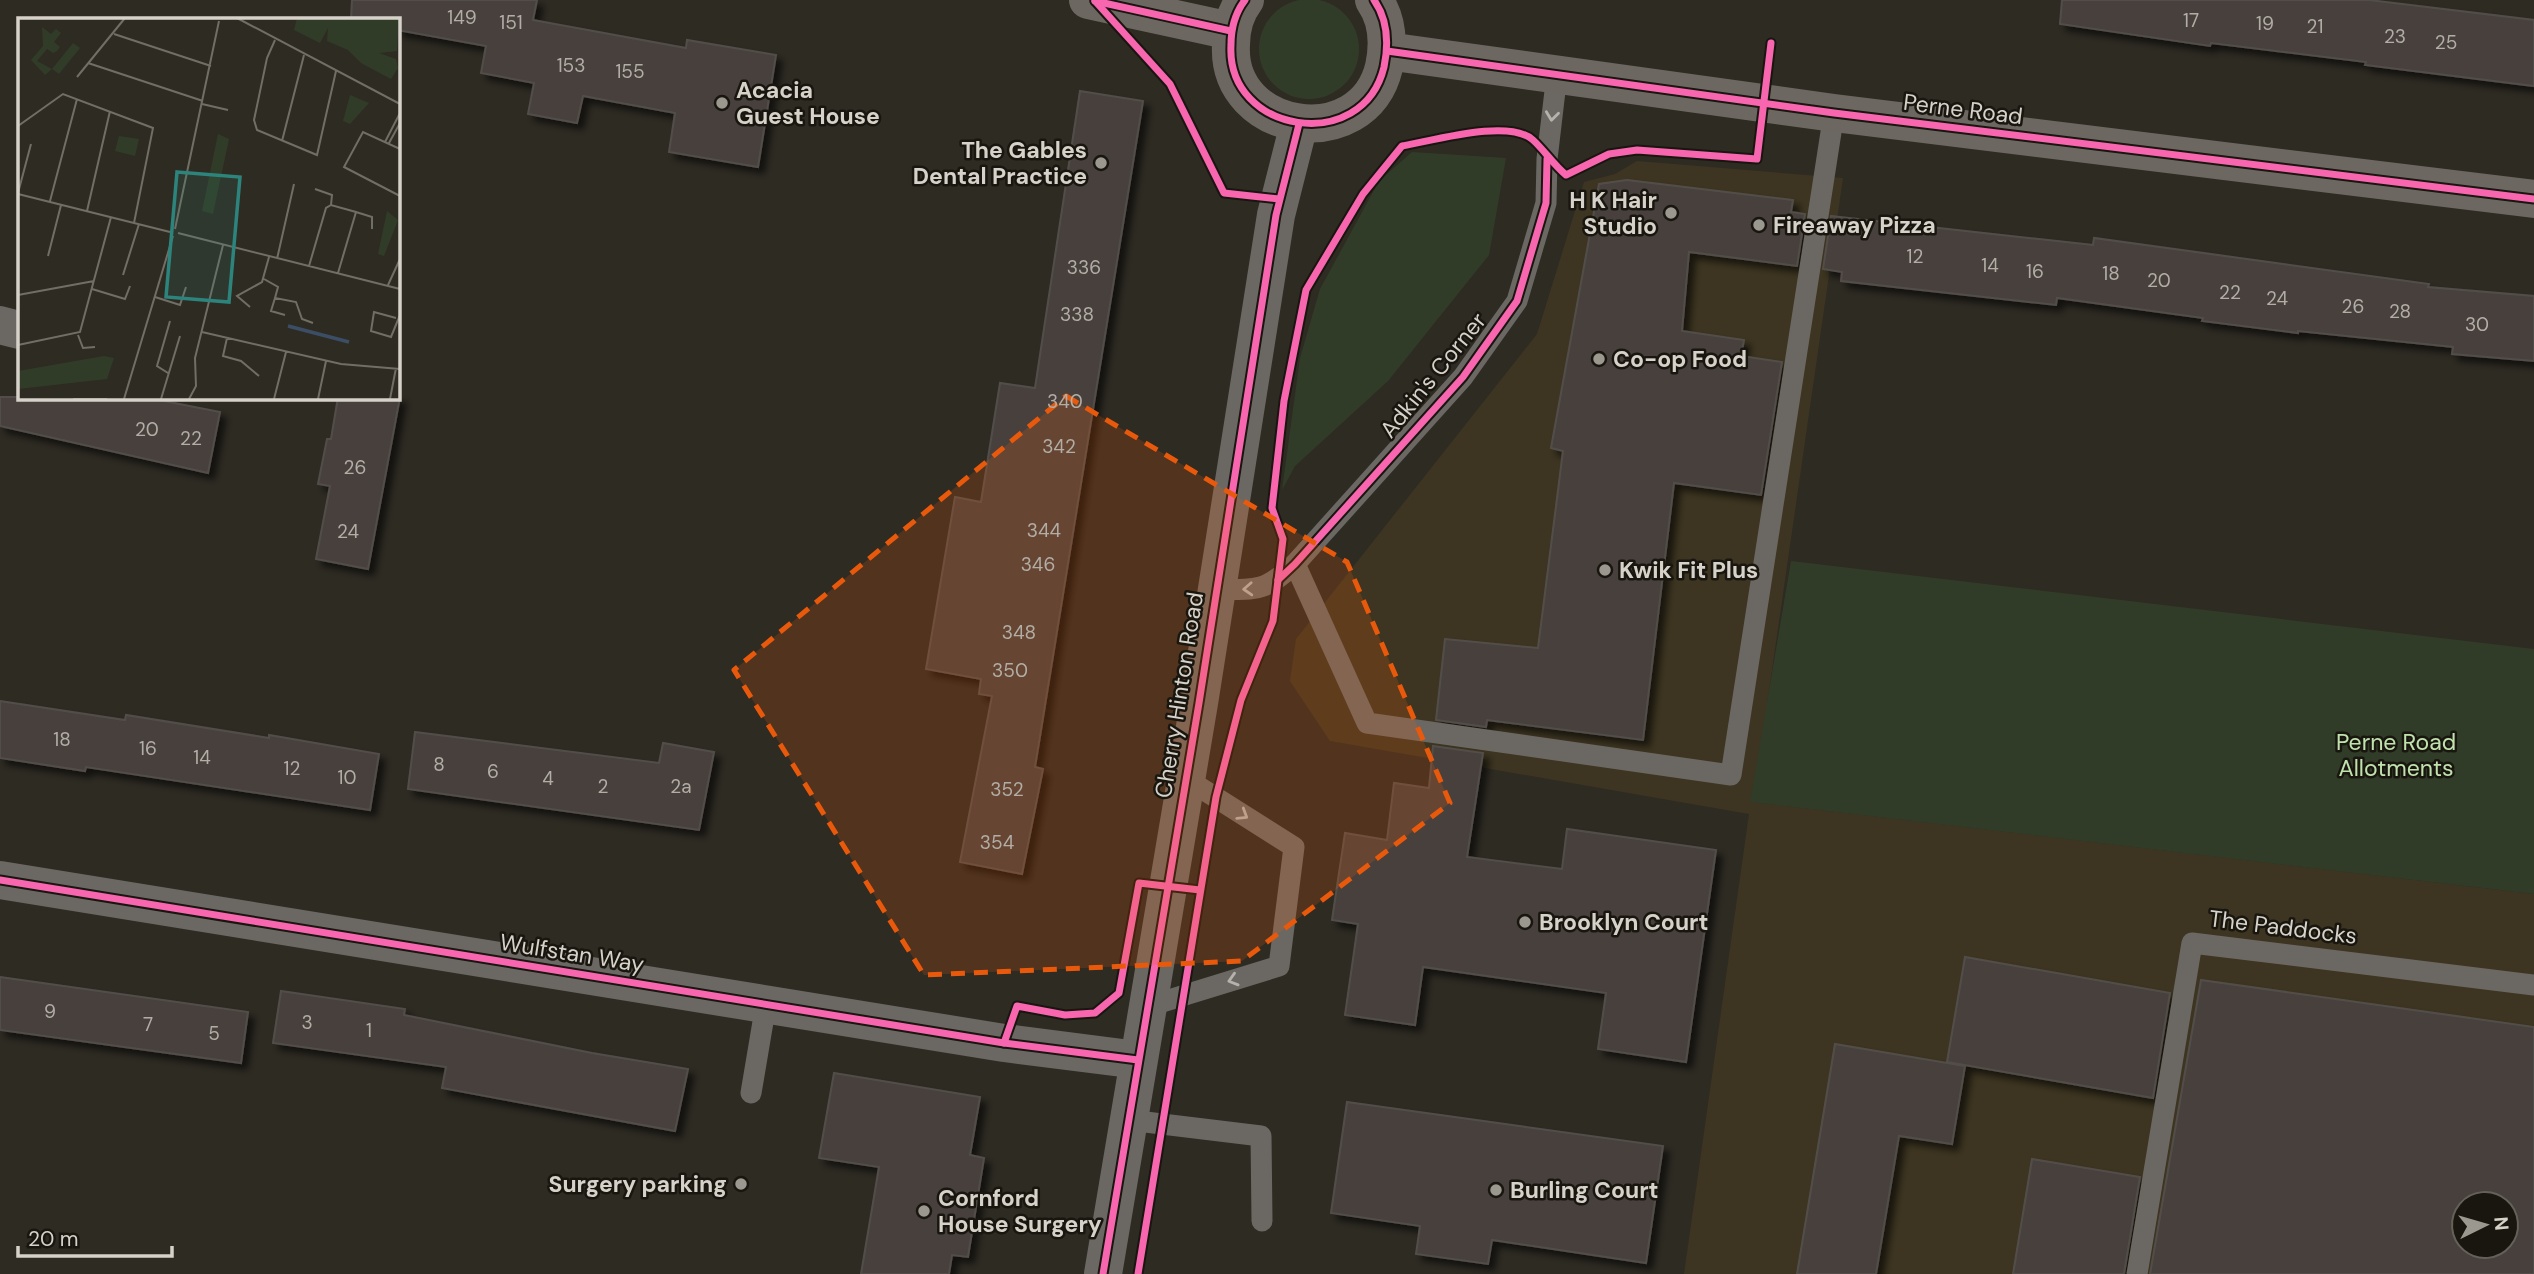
<svg xmlns="http://www.w3.org/2000/svg" width="2534" height="1274" viewBox="0 0 2534 1274" font-family="'DM Sans',sans-serif">
  <style>
    .built { fill: #3d3521; fill-rule: evenodd }
    .green { fill: #313c28 }
    .building { fill: #46413c; stroke: #534e4a; stroke-width: 2; fill-rule: evenodd; filter: url(#shadow) }
    .lines { fill: none; stroke-linecap: round; stroke-linejoin: round }
    .service { stroke: #6b6864; stroke-width: 21 }
    .minor { stroke: #6b6864; stroke-width: 38 }
    .tertiary { stroke: #6b6864; stroke-width: 38 }
    .primary { stroke: #6c6861; stroke-width: 38 }
    .cycleway-casing { stroke: #18160f; stroke-width: 11 }
    .cycleway { stroke: #f766af; stroke-width: 7 }
    .oneway { stroke: #b6b2ab }
    .marked { fill: #e8590c; fill-opacity: 0.2; stroke: #e8590c; stroke-width: 5; stroke-dasharray: 14 9; stroke-linejoin: round }
    .poi-dot { fill: #9b988f; stroke: #18160f; stroke-width: 2.5 }
    .labels { text-anchor: middle; dominant-baseline: central; stroke-width: 5; stroke-linejoin: round; paint-order: stroke }
    .number-label { font-size: 19px; fill: #b2aea6 }
    .poi-label { font-size: 23px; font-weight: bold; fill: #d6d2c9; stroke: #18160f; text-anchor: start }
    .street-label { font-size: 23px; fill: #d6d2c9; stroke: #18160f }
    .park-label { font-size: 23px; fill: #c0e3ae; stroke: #18160f }
    .inset-river { fill: none; stroke: #3c4e65; stroke-width: 3.5 }
    .inset-road { fill: none; stroke: #716e65; stroke-width: 2 }
    .view { fill: #2d847c; fill-opacity: 0.15; stroke: #2d847c; stroke-width: 3.5 }
    .inset-edge { fill: none; stroke: #d6d2c9; stroke-width: 3.5 }
  </style>
  <defs>
    <filter id="shadow"><feDropShadow dx="6" dy="6" stdDeviation="3.5" flood-color="#0009"/></filter>
  </defs>
  <rect width="100%" height="100%" fill="#2e2b23"/>
  <!-- built -->
  <path class="built" d="M 1637,161 L 1843,178 L 1753,802 L 2534,894 L 2534,1274 L 1684,1274 L 1749,814 L 1330,741 L 1290,681 L 1296,639 L 1537,334 L 1584,182 L 1615,174 ZM 2464,1204 L 2506,1204 L 2506,1246 L 2464,1246 Z"/>
  <!-- green -->
  <g class="green">
    <circle cx="1309" cy="49" r="50"/>
    <path d="M 1412,152 L 1506,158 L 1489,255 L 1388,381 L 1295,466 L 1282,490 L 1300,358 L 1320,289 L 1379,181 Z"/>
    <path d="M 1791,561 L 2534,649 L 2534,894 L 1750,802 Z"/>
  </g>
  <!-- building -->
  <g class="building">
    <path d="M 352,0 L 537,0 L 533,20 L 686,48 L 687,40 L 776,55 L 758,167 L 669,152 L 675,113 L 583,96 L 577,123 L 528,114 L 534,83 L 481,73 L 486,46 L 397,30 L 397,19 L 351,19 Z"/>
    <path d="M 2062,0 L 2369,0 L 2534,20 L 2534,86 L 2365,65 L 2366,62 L 2211,43 L 2210,46 L 2060,24 Z"/>
    <path d="M 1080,91 L 1143,101 L 1035,767 L 1043,769 L 1022,874 L 960,862 L 992,696 L 979,694 L 981,679 L 926,669 L 955,497 L 981,502 L 1000,383 L 1035,388 Z"/>
    <path d="M 1627,180 L 1793,200 L 1791,212 L 1805,214 L 1797,266 L 1689,252 L 1682,331 L 1744,340 L 1741,356 L 1782,362 L 1761,495 L 1674,483 L 1643,740 L 1487,720 L 1486,727 L 1436,720 L 1445,639 L 1538,648 L 1563,451 L 1551,448 L 1599,184 Z"/>
    <path d="M 1831,216 L 2093,245 L 2094,238 L 2429,284 L 2428,287 L 2534,296 L 2534,361 L 2452,354 L 2453,347 L 2298,331 L 2298,333 L 2202,321 L 2203,318 L 2057,298 L 2056,305 L 1841,281 L 1842,272 L 1823,269 Z"/>
    <path d="M 0,397 L 144,397 L 220,412 L 208,473 L 0,426 Z"/>
    <path d="M 338,397 L 400,397 L 368,569 L 316,559 L 330,486 L 318,484 L 327,439 L 331,439 Z"/>
    <path d="M 0,701 L 125,720 L 126,715 L 269,738 L 269,735 L 379,754 L 370,810 L 86,767 L 85,771 L 0,758 Z"/>
    <path d="M 415,732 L 659,763 L 663,743 L 714,752 L 699,830 L 408,789 Z"/>
    <path d="M 1433,746 L 1483,753 L 1467,857 L 1562,869 L 1567,829 L 1716,850 L 1686,1062 L 1598,1049 L 1606,993 L 1423,967 L 1415,1025 L 1345,1015 L 1358,924 L 1332,920 L 1345,833 L 1387,840 L 1394,783 L 1429,788 Z"/>
    <path d="M 1965,957 L 2170,993 L 2153,1098 L 1947,1062 Z"/>
    <path d="M 0,977 L 248,1012 L 241,1063 L 0,1030 Z"/>
    <path d="M 2201,980 L 2534,1027 L 2534,1274 L 2150,1274 ZM 2464,1204 L 2506,1204 L 2506,1246 L 2464,1246 Z"/>
    <path d="M 281,991 L 405,1009 L 404,1015 L 592,1053 L 688,1069 L 675,1131 L 442,1088 L 446,1067 L 273,1043 Z"/>
    <path d="M 1835,1044 L 1965,1066 L 1952,1144 L 1899,1136 L 1876,1274 L 1797,1274 Z"/>
    <path d="M 834,1073 L 980,1097 L 970,1155 L 984,1158 L 968,1257 L 952,1255 L 949,1274 L 861,1274 L 879,1167 L 819,1158 Z"/>
    <path d="M 1347,1102 L 1663,1146 L 1646,1263 L 1492,1240 L 1488,1264 L 1416,1254 L 1420,1226 L 1331,1213 Z"/>
    <path d="M 2032,1159 L 2140,1177 L 2124,1274 L 2013,1274 Z"/>
  </g>
  <g class="lines">
    <!-- service -->
    <g class="service">
      <path d="M 1295,564 L 1367,723 L 1731,775 L 1834,113"/>
      <path d="M 1216,589 C 1257,590 1264,592 1295,564 L 1463,377 L 1517,301 L 1546,203 L 1547,159 L 1557,74"/>
      <path d="M 1146,1007 L 1279,966 L 1294,847 L 1185,778"/>
      <path d="M 751,1093 L 766,1004"/>
      <path d="M 1129,1120 L 1261,1136 L 1262,1221"/>
      <path d="M 2137,1274 L 2192,943 L 2534,985"/>
    </g>
    <!-- minor -->
    <g class="minor">
      <path d="M 0,325 L 19,330"/>
      <path d="M 0,880 L 1004,1043 L 1138,1060"/>
    </g>
    <!-- tertiary -->
    <path class="tertiary" d="M 1103,1274 L 1199,703 L 1276,215 L 1299,124"/>
    <!-- primary -->
    <g class="primary">
      <path d="M 1088,0 L 1231,31"/>
      <path d="M 1245,0 C 1235,13 1231,30 1231,45 C 1226,134 1363,155 1384,67 C 1389,43 1388,20 1374,0"/>
      <path d="M 1387,51 L 1834,113 L 2534,199"/>
    </g>
    <!-- cycleway casing -->
    <g class="cycleway-casing">
      <g id="cycleway">
        <path d="M 1245,0 C 1235,13 1231,30 1231,45 C 1226,134 1363,155 1384,67 C 1389,43 1388,20 1374,0"/>
        <path d="M 1095,1 L 1170,84 L 1224,193 L 1279,199"/>
        <path d="M 1095,1 L 1231,31"/>
        <path d="M 1387,51 L 1834,113 L 2534,199"/>
        <path d="M 1278,580 L 1295,564 L 1463,377 L 1517,301 L 1546,203 L 1547,159"/>
        <path d="M 0,880 L 1004,1043 L 1138,1060"/>
        <path d="M 1004,1043 L 1017,1006 L 1065,1015 L 1095,1013 L 1119,993 L 1139,883 L 1200,890"/>
        <path d="M 1103,1274 L 1199,703 L 1276,215 L 1299,124"/>
        <path d="M 1138,1274 L 1216,797 L 1241,700 L 1273,621 L 1283,539 L 1272,508 L 1284,401 L 1306,290 L 1363,194 L 1402,146 C 1432,141 1509,118 1533,140 C 1544,150 1553,164 1566,175 L 1609,154 L 1637,150 L 1757,159 L 1771,43"/>
      </g>
    </g>
    <!-- cycleway -->
    <use href="#cycleway" class="cycleway"/>
  </g>
  <!-- one-way arrows -->
  <defs><path id="oneway-chevron" d="M-2-3.5L2.5 0L-2 3.5" fill="none" stroke-width="1.6" stroke-linecap="round" stroke-linejoin="round" transform="scale(1.75)"/></defs>
  <g class="oneway">
    <use href="#oneway-chevron" transform="translate(1552 116) rotate(97)"/>
    <use href="#oneway-chevron" transform="translate(1248 589) rotate(177)"/>
    <use href="#oneway-chevron" transform="translate(1243 815) rotate(32)"/>
    <use href="#oneway-chevron" transform="translate(1233 980) rotate(163)"/>
  </g>
  <!-- marked area -->
  <path class="marked" d="M 1066,396 L 1347,562 L 1450,803 L 1242,961 L 924,975 L 734,670 Z"/>
  <!-- markers -->
  <g class="poi-dot">
    <circle cx="722" cy="103" r="7"/>
    <circle cx="1101" cy="163" r="7"/>
    <circle cx="1671" cy="213" r="7"/>
    <circle cx="1759" cy="225" r="7"/>
    <circle cx="1599" cy="359" r="7"/>
    <circle cx="1605" cy="570" r="7"/>
    <circle cx="1525" cy="922" r="7"/>
    <circle cx="741" cy="1184" r="7"/>
    <circle cx="1496" cy="1190" r="7"/>
    <circle cx="924" cy="1211" r="7"/>
  </g>
  <g class="labels">
    <!-- number labels -->
    <g class="number-label">
      <text x="462" y="17">149</text>
      <text x="2191" y="20">17</text>
      <text x="511" y="22">151</text>
      <text x="2265" y="23">19</text>
      <text x="2315" y="26">21</text>
      <text x="2395" y="36">23</text>
      <text x="2446" y="42">25</text>
      <text x="571" y="65">153</text>
      <text x="630" y="71">155</text>
      <text x="1915" y="256">12</text>
      <text x="1990" y="265">14</text>
      <text x="1084" y="267">336</text>
      <text x="2035" y="271">16</text>
      <text x="2111" y="273">18</text>
      <text x="2159" y="280">20</text>
      <text x="2230" y="292">22</text>
      <text x="2277" y="298">24</text>
      <text x="2353" y="306">26</text>
      <text x="2400" y="311">28</text>
      <text x="1077" y="314">338</text>
      <text x="2477" y="324">30</text>
      <text x="1065" y="401">340</text>
      <text x="147" y="429">20</text>
      <text x="191" y="438">22</text>
      <text x="1059" y="446">342</text>
      <text x="355" y="467">26</text>
      <text x="1044" y="530">344</text>
      <text x="348" y="531">24</text>
      <text x="1038" y="564">346</text>
      <text x="1019" y="632">348</text>
      <text x="1010" y="670">350</text>
      <text x="62" y="739">18</text>
      <text x="148" y="748">16</text>
      <text x="202" y="757">14</text>
      <text x="439" y="764">8</text>
      <text x="292" y="768">12</text>
      <text x="493" y="771">6</text>
      <text x="347" y="777">10</text>
      <text x="548" y="778">4</text>
      <text x="603" y="786">2</text>
      <text x="681" y="786">2a</text>
      <text x="1007" y="789">352</text>
      <text x="997" y="842">354</text>
      <text x="50" y="1011">9</text>
      <text x="307" y="1022">3</text>
      <text x="148" y="1024">7</text>
      <text x="369" y="1030">1</text>
      <text x="214" y="1033">5</text>
    </g>
    <!-- poi labels -->
    <g class="poi-label">
      <text x="736" y="90">Acacia<tspan x="736" dy="26">Guest House</tspan></text>
      <text x="1087" y="150" text-anchor="end">The Gables<tspan x="1087" dy="26">Dental Practice</tspan></text>
      <text x="1657" y="200" text-anchor="end">H K Hair<tspan x="1657" dy="26">Studio</tspan></text>
      <text x="1773" y="225">Fireaway Pizza</text>
      <text x="1613" y="359">Co-op Food</text>
      <text x="1619" y="570">Kwik Fit Plus</text>
      <text x="1539" y="922">Brooklyn Court</text>
      <text x="727" y="1184" text-anchor="end">Surgery parking</text>
      <text x="1510" y="1190">Burling Court</text>
      <text x="938" y="1198">Cornford<tspan x="938" dy="26">House Surgery</tspan></text>
    </g>
    <!-- street labels -->
    <g class="street-label">
      <text transform="translate(1963 109) rotate(7)">Perne Road</text>
      <text transform="translate(1433 375) rotate(-51)">Adkin's Corner</text>
      <text transform="translate(1179 695) rotate(-81)">Cherry Hinton Road</text>
      <text transform="translate(2283 927) rotate(7)">The Paddocks</text>
      <text transform="translate(572 953) rotate(9)">Wulfstan Way</text>
    </g>
    <!-- park labels -->
    <g class="park-label">
      <text x="2396" y="742">Perne Road<tspan x="2396" dy="26">Allotments</tspan></text>
    </g>
  </g>
  <!-- overview -->
  <g transform="translate(18 18)">
    <rect width="382" height="382" fill="#2e2b23"/>
    <path d="M 279,0 L 381,0 L 379,33 L 361,35 L 378,41 L 380,50 L 373,61 L 343,45 L 330,32 L 309,23 L 310,10 L 302,25 L 276,12 ZM 24,9 L 33,16 L 38,11 L 43,15 L 36,24 L 42,29 L 39,33 L 35,35 L 29,31 L 19,43 L 34,51 L 27,57 L 13,42 L 25,28 ZM 55,25 L 62,30 L 41,56 L 34,51 ZM 332,77 L 351,85 L 332,106 L 325,103 ZM 200,116 L 211,121 L 195,196 L 184,193 ZM 101,118 L 121,121 L 117,138 L 97,133 ZM 369,193 L 380,202 L 366,238 L 360,236 ZM 86,338 L 96,340 L 89,361 L 0,371 L 0,353 Z" fill="#313c28"/>
    <path class="inset-river" d="M 270,308 L 331,324"/>
    <path class="inset-road" d="M 219,0 L 382,86M 96,16 L 193,48M 257,22 L 249,40 L 236,102 L 239,112 L 299,137 L 318,53M 70,45 L 185,83M 59,59 L 107,0M 184,86 L 210,92M 0,108 L 45,76 L 135,110 L 116,205M 264,123 L 286,37M 367,124 L 382,95M 371,125 L 382,105M 382,131 L 345,114 L 326,149 L 382,178M 297,171 L 314,177 L 313,187M 0,175 L 13,126M 0,176 L 152,214M 32,183 L 59,81M 69,193 L 92,93M 338,194 L 354,199 L 354,211M 157,211 L 201,3M 160,215 L 382,271M 30,238 L 43,187M 259,241 L 276,166M 291,248 L 308,190 L 313,187 L 338,194 L 320,255M 105,257 L 121,206M 246,261 L 260,269 L 257,280 L 278,284 L 284,301 L 295,305M 370,267 L 382,241M 74,271 L 107,281 L 112,268M 0,277 L 76,263M 137,279 L 162,287 L 168,269M 257,280 L 253,293 L 267,297M 232,289 L 219,278 L 244,264 L 251,239M 378,300 L 356,294 L 353,313 L 373,319 L 382,297M 184,314 L 323,346 L 382,351M 60,317 L 65,330 L 77,329M 209,320 L 205,338 L 223,343 L 241,358M 0,327 L 62,314 L 93,199M 150,355 L 139,348 L 152,303M 55,381 L 89,381M 106,381 L 155,218M 143,381 L 162,318M 171,381 L 178,368 L 177,340 L 205,227M 256,381 L 268,334M 300,381 L 308,343M 372,381 L 378,350"/>
    <path class="view" d="M 159,154 L 222,159 L 211,284 L 148,279 Z"/>
    <rect width="382" height="382" class="inset-edge"/>
  </g>
  <!-- north arrow -->
  <g transform="translate(2485 1225) rotate(85)"><circle r="33" fill="#18160f" stroke="#646159" stroke-width="2"/>
  <path d="M0-5L12 26L0 18L-12 26Z" fill="#9b988f"/>
  <text y="-10" font-size="19" font-weight="bold" text-anchor="middle" fill="#d6d2c9">N</text>
  </g>
  <!-- scale -->
  <path d="M18 1246v10h154v-10" fill="none" stroke="#d6d2c9" stroke-width="3.5"/>
  <text x="28" y="1246" font-size="21" fill="#d6d2c9" stroke="#18160f" stroke-width="5" paint-order="stroke">20 m</text>
</svg>
